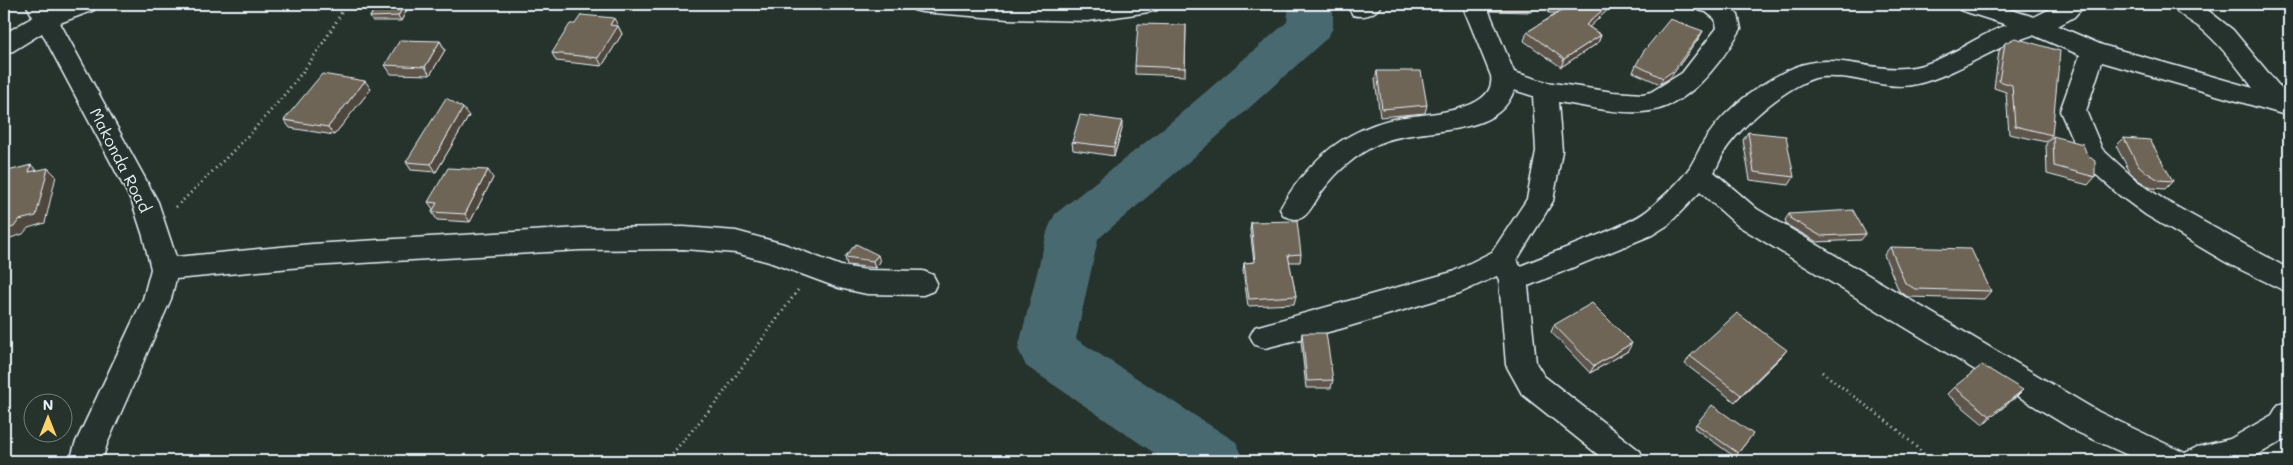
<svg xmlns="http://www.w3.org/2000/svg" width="2293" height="465" viewBox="0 0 2293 465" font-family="Mali,sans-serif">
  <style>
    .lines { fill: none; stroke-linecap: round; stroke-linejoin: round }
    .river { fill: #4a6970; fill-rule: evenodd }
    .minor-casing { stroke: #e8f1f8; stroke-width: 3 }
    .path { stroke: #e8f1f8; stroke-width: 3; stroke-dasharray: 1 4; stroke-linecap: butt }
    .minor { fill: #26332d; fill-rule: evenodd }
    .wall { fill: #5f574b; stroke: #e8f1f8 }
    .shaded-wall { fill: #4d473d; stroke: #e8f1f8 }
    .building { fill: #6e6557; stroke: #e8f1f8 }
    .labels { text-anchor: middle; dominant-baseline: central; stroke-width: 4; stroke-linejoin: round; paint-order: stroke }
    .street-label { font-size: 16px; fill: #e8f1f8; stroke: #26332d }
  </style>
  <rect width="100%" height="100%" fill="#26332d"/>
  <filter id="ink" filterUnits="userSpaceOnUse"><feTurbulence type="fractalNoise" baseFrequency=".02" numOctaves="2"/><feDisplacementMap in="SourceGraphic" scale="10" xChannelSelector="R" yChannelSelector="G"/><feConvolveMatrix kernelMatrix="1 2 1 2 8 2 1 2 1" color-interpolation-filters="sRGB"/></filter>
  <g filter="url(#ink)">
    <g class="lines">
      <!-- river -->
      <path class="river" d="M 1289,4 L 1333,4 L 1333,28 L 1326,39 L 1200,152 L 1098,239 L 1076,339 L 1236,442 L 1245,461 L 1166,461 L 1026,366 L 1018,349 L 1048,229 L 1055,214 L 1166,126 L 1287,22 Z"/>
      <!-- minor casing -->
      <g class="minor-casing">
        <g id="minor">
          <path d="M 26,4 L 50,4 L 52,8 L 64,4 L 98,4 L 94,10 L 60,23 L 158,202 L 176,257 L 312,244 L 580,228 L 684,227 L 736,231 L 784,244 L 841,266 L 867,270 L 923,271 L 933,275 L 937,283 L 933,291 L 923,295 L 867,294 L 839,288 L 769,262 L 736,253 L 684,249 L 580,250 L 312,266 L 176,279 L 171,299 L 107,444 L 102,461 L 70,461 L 75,444 L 143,299 L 151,269 L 143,236 L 132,202 L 42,33 L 13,51 L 4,53 L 4,34 L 33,17 Z"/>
          <path d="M 910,4 L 1161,4 L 1157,10 L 1149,12 L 1088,21 L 1008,19 L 922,12 L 914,10 Z"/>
          <path d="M 1352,4 L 1382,4 C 1375,15 1364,18 1353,15 L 1349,9 Z"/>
          <path d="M 1462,4 L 1486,4 L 1514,72 L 1546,82 L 1613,92 L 1643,94 L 1651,92 L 1682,73 L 1717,28 L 1715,19 L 1706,12 L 1698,10 L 1694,4 L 1727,4 L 1738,15 L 1741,29 C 1720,64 1687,110 1642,112 C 1615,114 1585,106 1558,102 L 1562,151 L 1553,201 L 1517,260 L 1520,266 C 1547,255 1574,245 1601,234 C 1617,227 1634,221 1648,210 C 1663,197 1679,183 1690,167 C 1697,156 1701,144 1709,134 C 1727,108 1757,86 1784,72 C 1834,46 1866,75 1914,67 C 1947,61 1975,36 2007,25 L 1960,10 L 1956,4 L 1993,4 L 2034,17 L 2060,4 L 2086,4 L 2074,17 L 2058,26 L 2102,45 L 2253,88 C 2238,68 2223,48 2204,31 C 2194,22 2178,16 2171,4 L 2200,4 L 2233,30 L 2289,98 L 2289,116 L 2102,62 L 2086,111 L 2102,149 L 2137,181 L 2166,201 L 2289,269 L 2289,293 L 2227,263 L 2146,215 L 2119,195 L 2082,162 L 2060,111 L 2080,55 L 2033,35 C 1992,47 1959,74 1917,84 C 1892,90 1867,80 1842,77 C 1833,77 1823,76 1815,78 C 1786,87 1746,122 1728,146 C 1722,154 1719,164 1714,172 L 1757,209 L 2099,412 L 2185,453 L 2197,447 L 2230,439 L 2272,415 L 2278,405 L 2289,401 L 2289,437 L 2247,461 L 2141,461 L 2077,432 L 1737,225 L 1700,192 L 1668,225 L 1652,235 L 1528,286 L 1536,363 L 1544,376 L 1640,451 L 1645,461 L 1606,461 L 1522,394 L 1506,365 L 1499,280 L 1497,276 L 1460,293 L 1340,329 L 1265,348 L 1255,345 L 1250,336 L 1255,327 L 1452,272 L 1492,252 L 1527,199 L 1536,151 L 1533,96 L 1514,90 C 1497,141 1417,125 1378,144 C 1356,155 1338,170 1323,190 C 1317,197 1311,212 1303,217 C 1296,221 1291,218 1284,216 L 1280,209 C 1296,180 1322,150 1351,135 C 1366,127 1382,121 1398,118 C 1421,114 1497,113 1491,76 Z"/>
        </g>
      </g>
      <!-- path -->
      <g class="path">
        <path d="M 176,207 C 241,144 303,85 346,4"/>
        <path d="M 1822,372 L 1898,430 L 1928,458 L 1938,461"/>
        <path d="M 666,461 L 719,399 L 798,290"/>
      </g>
      <!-- minor -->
      <use href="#minor" class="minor"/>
    </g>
    <!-- wall -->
    <g class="wall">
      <path d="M 377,4 L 410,4 L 401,21 L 372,21 L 370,17 Z"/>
      <path d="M 1488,4 L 1534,4 L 1531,12 L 1491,11 Z"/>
      <path d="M 1551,4 L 1614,4 L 1589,27 L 1601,35 L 1598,43 L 1561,67 L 1524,41 L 1527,32 L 1558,13 L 1548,13 Z"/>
      <path d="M 617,25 L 618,26 L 622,34 L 602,66 L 556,61 L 552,53 Z"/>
      <path d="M 1186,25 L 1185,76 L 1135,74 L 1135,66 Z"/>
      <path d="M 1703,31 L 1699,38 L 1670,78 L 1660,84 L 1633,72 L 1636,65 Z"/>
      <path d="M 440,41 L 445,50 L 430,75 L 391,74 L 385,65 Z"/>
      <path d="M 2005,43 L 2052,135 L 2046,142 L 2009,134 L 2006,92 L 1994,88 L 1999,51 Z"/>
      <path d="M 1377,71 L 1427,105 L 1425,113 L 1380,117 L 1375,79 Z"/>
      <path d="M 371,89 L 334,135 L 290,128 L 284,120 Z"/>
      <path d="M 469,116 L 436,172 L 411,170 L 406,162 Z"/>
      <path d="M 1122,129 L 1114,156 L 1073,150 L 1072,142 Z"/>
      <path d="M 1748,132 L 1794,177 L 1789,185 L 1750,180 L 1743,140 Z"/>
      <path d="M 2053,136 L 2095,177 L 2088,185 L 2047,174 L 2046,144 Z"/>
      <path d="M 2124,138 L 2173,181 L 2165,189 L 2151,188 L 2138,180 L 2130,172 L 2116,146 Z"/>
      <path d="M 493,178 L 470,222 L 437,220 L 432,212 L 433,209 L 428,202 Z"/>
      <path d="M 1789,214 L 1866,234 L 1861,240 L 1817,242 L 1787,225 L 1785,220 Z"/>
      <path d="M 1251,222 L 1301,254 L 1300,262 L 1289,262 L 1296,296 L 1294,304 L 1248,306 L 1243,270 L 1244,263 L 1254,262 L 1250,230 Z"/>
      <path d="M 2289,236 L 2289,248 L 2287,247 Z"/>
      <path d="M 856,244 L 880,262 L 875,268 L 847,265 L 845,257 Z"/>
      <path d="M 1890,247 L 1991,291 L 1984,299 L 1908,297 L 1899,291 L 1884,255 Z"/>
      <path d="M 1554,325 L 1628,351 L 1590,373 L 1551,332 Z"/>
      <path d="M 1302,333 L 1333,380 L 1331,388 L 1306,388 L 1301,341 Z"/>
      <path d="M 1690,356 L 1781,357 L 1735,402 L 1685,364 Z"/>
      <path d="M 1954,387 L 2016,397 L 1983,424 L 1947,394 Z"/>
      <path d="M 1696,424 L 1753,434 L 1735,457 L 1694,428 Z"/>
    </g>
    <!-- shaded-wall -->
    <g class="shaded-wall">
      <path d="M 405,4 L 410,4 L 401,21 L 398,16 Z"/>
      <path d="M 1609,4 L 1614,4 L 1583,33 L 1586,25 Z"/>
      <path d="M 614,18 L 622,34 L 602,66 L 598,58 L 610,25 Z"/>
      <path d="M 1703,31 L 1699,38 L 1670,78 L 1660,84 L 1663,78 Z"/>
      <path d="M 1601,35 L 1598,43 L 1561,67 L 1564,59 Z"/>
      <path d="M 440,41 L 445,50 L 430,75 L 425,67 Z"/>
      <path d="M 365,81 L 371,89 L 334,135 L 328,127 Z"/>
      <path d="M 463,108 L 469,116 L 436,172 L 431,164 Z"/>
      <path d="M 1122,121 L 1122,129 L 1114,156 L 1114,147 Z"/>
      <path d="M 31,165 L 40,173 L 29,172 Z"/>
      <path d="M 48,168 L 56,176 L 45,223 L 28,228 L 23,234 L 4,240 L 4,230 L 19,220 Z"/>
      <path d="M 488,170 L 493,178 L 470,222 L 465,214 Z"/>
      <path d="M 878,255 L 880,262 L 875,268 L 873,261 Z"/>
      <path d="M 1632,343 L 1628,351 L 1590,373 L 1594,366 Z"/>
      <path d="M 1787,350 L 1781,357 L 1735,402 L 1741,395 Z"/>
      <path d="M 2023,390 L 2016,397 L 1983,424 L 1990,416 Z"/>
    </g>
    <!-- building -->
    <g class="building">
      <path d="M 377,4 L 405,4 L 398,16 L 370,17 Z"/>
      <path d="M 1551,4 L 1609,4 L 1586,25 L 1601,35 L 1564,59 L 1527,32 L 1571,5 Z"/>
      <path d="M 581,15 L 614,18 L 610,25 L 618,26 L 598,58 L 552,53 L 570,24 L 575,24 Z"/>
      <path d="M 1670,19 L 1703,31 L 1673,71 L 1663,78 L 1636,65 L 1643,52 Z"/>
      <path d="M 1138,24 L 1186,25 L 1185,68 L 1135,66 Z"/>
      <path d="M 2015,38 L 2060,51 L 2052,135 L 2015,126 L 2012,85 L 1999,81 L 2005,43 Z"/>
      <path d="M 400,40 L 440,41 L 425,67 L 385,65 Z"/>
      <path d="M 1377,71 L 1421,71 L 1427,105 L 1382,109 Z"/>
      <path d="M 322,74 L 365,81 L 328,127 L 284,120 Z"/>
      <path d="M 446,98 L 463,108 L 431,164 L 406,162 Z"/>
      <path d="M 1080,115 L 1122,121 L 1114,147 L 1072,142 Z"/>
      <path d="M 1748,132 L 1786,136 L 1794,177 L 1754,172 Z"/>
      <path d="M 2053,136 L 2083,144 L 2087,155 L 2095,161 L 2095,177 L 2054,166 Z"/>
      <path d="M 2124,138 L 2150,140 L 2173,181 L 2159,180 L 2146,172 L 2137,164 Z"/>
      <path d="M 31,165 L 29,172 L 48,168 L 36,216 L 19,220 L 14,227 L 4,230 L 4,172 Z"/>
      <path d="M 448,168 L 488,170 L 465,214 L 432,212 L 437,203 L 428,202 Z"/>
      <path d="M 1853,210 L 1866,234 L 1821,236 L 1791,219 L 1789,214 Z"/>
      <path d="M 1297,221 L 1301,254 L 1288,255 L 1296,296 L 1249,299 L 1244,263 L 1255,262 L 1251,222 Z"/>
      <path d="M 856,244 L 878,255 L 873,261 L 845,257 Z"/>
      <path d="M 1890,247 L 1971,249 L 1991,291 L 1915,289 L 1905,283 Z"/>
      <path d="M 1592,303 L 1632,343 L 1594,366 L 1554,325 Z"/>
      <path d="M 1737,313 L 1787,350 L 1741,395 L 1690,356 Z"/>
      <path d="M 1302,333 L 1326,333 L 1333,380 L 1307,381 Z"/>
      <path d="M 1982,365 L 2023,390 L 1990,416 L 1954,387 Z"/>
      <path d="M 1712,405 L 1753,434 L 1738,453 L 1696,424 Z"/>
    </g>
  </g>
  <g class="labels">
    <!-- street labels -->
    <g class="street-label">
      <text transform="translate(121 160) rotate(63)">Makonda Road</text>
    </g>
  </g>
  <!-- margin -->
  <rect width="2293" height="465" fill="none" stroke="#26332d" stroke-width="20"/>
  <rect x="10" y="10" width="2273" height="445" fill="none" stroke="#e8f1f8" stroke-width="2" filter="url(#ink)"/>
  <!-- north arrow -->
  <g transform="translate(48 418)"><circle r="24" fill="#26332d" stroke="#747f7e"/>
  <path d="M0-4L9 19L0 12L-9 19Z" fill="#ffd166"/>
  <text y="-8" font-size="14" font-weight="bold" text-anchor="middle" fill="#e8f1f8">N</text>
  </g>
</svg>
